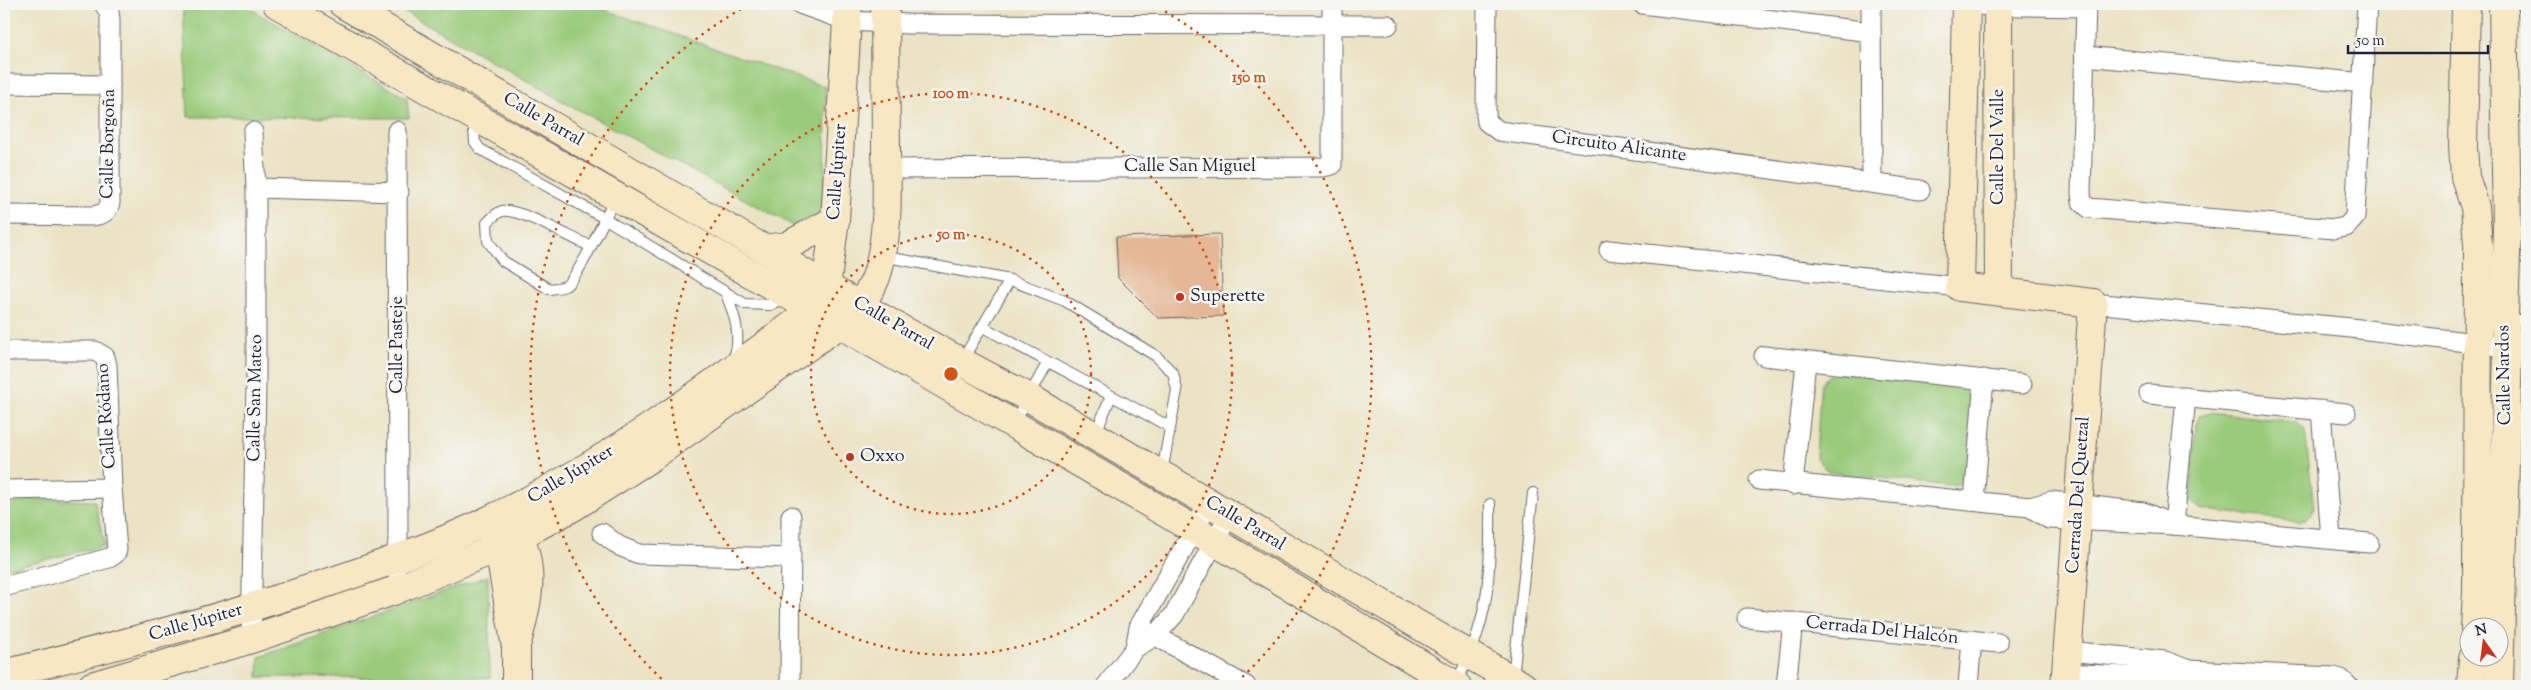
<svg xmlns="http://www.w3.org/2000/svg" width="2531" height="690" viewBox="0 0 2531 690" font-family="'Sorts Mill Goudy',serif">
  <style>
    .green { fill: #9acb7a; stroke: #5e765a }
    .building { fill: #e5b796 }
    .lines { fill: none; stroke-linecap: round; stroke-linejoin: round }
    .lane-casing { stroke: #68666b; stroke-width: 12 }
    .street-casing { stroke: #68666b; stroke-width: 21 }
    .secondary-casing { stroke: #68666b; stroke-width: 30 }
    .lane { stroke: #fff; stroke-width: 10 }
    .street { stroke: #fff; stroke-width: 19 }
    .secondary { stroke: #f8e7c3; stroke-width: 28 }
    .ring { fill: none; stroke: #d45411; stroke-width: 2.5; stroke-dasharray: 2.5 5 }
    .poi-dot { fill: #c8321e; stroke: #f6f6f2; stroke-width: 2 }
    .labels { text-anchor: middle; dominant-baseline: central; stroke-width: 5; stroke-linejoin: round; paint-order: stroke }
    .street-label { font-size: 18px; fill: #22223b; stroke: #f6f6f2 }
    .poi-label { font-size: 18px; fill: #22223b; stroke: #f6f6f2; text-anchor: start }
    .centre { fill: #d45411; stroke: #f6f6f2; stroke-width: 2.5 }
    .ring-label { font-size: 15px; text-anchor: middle; font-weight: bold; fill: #d45411; stroke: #f6f6f2; stroke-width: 5; stroke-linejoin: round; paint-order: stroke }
  </style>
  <rect width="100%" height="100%" fill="#f6f6f2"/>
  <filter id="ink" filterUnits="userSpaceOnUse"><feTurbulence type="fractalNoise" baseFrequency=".02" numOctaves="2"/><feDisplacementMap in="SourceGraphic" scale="10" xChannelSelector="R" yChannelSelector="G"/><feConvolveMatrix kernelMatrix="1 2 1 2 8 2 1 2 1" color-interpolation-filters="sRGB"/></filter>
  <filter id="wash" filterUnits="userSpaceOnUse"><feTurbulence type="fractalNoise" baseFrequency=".0096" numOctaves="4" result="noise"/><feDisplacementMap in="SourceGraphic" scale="20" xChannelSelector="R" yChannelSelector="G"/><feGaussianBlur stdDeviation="1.12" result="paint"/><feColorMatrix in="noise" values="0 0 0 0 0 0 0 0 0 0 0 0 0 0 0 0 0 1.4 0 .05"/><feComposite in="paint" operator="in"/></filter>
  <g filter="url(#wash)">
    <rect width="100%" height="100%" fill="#ebe3c4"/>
    <!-- green -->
    <g class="green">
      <path d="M 183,4 L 242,4 L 407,98 L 409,118 L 188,117 Z"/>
      <path d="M 391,4 L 588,4 L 826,87 L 825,181 L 821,212 L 794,226 L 566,103 Z"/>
      <path d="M 1837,373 L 1959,384 L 1968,390 L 1972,402 L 1968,477 L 1960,485 L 1950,486 L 1828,472 L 1816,458 L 1820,393 C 1821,381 1824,376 1837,373 Z"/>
      <path d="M 2211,412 L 2296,422 L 2305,430 L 2314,508 L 2310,516 L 2299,522 L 2200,509 L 2191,501 L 2196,424 L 2200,415 Z"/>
      <path d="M 4,498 L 95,501 L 105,546 L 4,569 Z"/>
      <path d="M 488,576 L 490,678 L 258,677 L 259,657 Z"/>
    </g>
    <g id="blocks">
      <!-- building -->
      <path class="building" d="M 1220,234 L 1223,316 L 1158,318 L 1118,278 L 1116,237 Z"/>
    </g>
  </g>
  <g filter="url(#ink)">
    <use href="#blocks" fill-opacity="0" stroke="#68666b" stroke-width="1"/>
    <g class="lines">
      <!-- lane casing -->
      <g class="lane-casing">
        <g id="lane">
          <path d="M 473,119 L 475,142 L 480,149 L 604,218 L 745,304 L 771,305 L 785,297"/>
          <path d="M 590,246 C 571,238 520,208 502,211 C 496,213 491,219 487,223 L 488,241 L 503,261 L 549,289 C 554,288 561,288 565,286 C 579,278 606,215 615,198"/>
          <path d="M 882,256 L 1010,280 L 1065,301 L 1156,356 L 1173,373 L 1177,390 L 1162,472"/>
          <path d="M 725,291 C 734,314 743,336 733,360"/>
          <path d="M 2506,318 L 2527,322"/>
          <path d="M 983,327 L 1170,427"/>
          <path d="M 2508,347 L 2527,349"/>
          <path d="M 961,362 L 1010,280"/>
          <path d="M 1014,423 L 1048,362"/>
          <path d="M 1095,435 L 1111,396"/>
          <path d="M 1513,677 L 1533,493"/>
          <path d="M 1455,684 C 1490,623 1491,573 1490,504"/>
        </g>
      </g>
      <!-- street casing -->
      <g class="street-casing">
        <g id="street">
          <path d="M 800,4 L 848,21 L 908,24 L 1388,25"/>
          <path d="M 1487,4 L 1486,114 L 1487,122 L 1499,131 L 1920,190"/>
          <path d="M 1642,4 L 1871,32"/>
          <path d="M 1871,4 L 1872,182"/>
          <path d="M 2086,4 L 2081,193 L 2082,202 L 2089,208 L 2334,229 L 2346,227 L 2355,217 L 2367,4"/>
          <path d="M 1966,5 L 2086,7"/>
          <path d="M 2085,56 L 2364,83"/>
          <path d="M 4,84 L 110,85"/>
          <path d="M 887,169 L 1323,167 L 1332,165 L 1332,4"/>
          <path d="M 256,188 L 399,192"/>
          <path d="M 4,215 L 93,216 C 103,214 107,213 110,203 L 110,19 L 109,12 L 104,4"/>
          <path d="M 1609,250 L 1960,287"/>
          <path d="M 2093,303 L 2351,328 L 2508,347"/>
          <path d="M 4,351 L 95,351 L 105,357 L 107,365 L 112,488 L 117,550 L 115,554 L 109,558 L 4,587"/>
          <path d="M 1764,356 L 2022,384"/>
          <path d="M 2149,394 L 2346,413"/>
          <path d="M 2321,410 L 2331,539"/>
          <path d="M 1759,480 L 2030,507 L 2051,501 L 2143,512 L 2174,525"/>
          <path d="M 1793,485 L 1806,362"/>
          <path d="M 4,490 L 112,488"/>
          <path d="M 1974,501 L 1984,379"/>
          <path d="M 2030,507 L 2049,519 L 2174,525 L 2369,543"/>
          <path d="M 2174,525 L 2186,397"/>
          <path d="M 602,533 L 619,546 L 639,554 L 791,558"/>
          <path d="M 395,570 L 398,539 L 397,131"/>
          <path d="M 1747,618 L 1998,643"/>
          <path d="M 1145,630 L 1246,686"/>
          <path d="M 251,639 L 256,385 L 256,188 L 253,132"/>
          <path d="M 1135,648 L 1139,627 L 1209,503"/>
          <path d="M 2068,651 L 2165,661 L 2189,670 L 2334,677 L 2341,679 L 2348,686"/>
          <path d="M 2066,673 L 2164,678 L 2189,670"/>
          <path d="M 790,686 L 791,516"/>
          <path d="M 1106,686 L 1135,648 L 1155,636 L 1174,615 L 1229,515"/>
          <path d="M 1786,686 L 1793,622"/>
          <path d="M 1968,686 L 1972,640"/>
        </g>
      </g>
      <!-- secondary casing -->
      <g class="secondary-casing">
        <g id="secondary">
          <path d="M 277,4 C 672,229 1068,451 1457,686"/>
          <path d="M 343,4 L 764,249 C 850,302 939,351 1028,397 L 1523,686"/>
          <path d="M 1966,4 L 1960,287 L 2093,303 L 2065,686"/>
          <path d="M 1998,4 L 1999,291"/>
          <path d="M 2466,4 L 2463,146 L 2465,177 L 2475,207 L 2478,245 L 2477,591 L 2475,628"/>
          <path d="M 764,249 L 787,246 L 835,220"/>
          <path d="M 513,519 C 535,566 531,593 517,642"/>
          <path d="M 491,531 L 502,566 L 516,648 L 516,686"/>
          <path d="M 4,674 C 113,647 223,618 330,582 C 384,564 438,545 489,520 C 606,465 711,386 814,309 L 826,287 L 835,220 L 848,4"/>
          <path d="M 92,686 L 251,639 L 329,613 L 393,591 L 497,548 L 573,507 L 650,458 L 841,323 C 857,308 872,293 878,271 C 889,232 887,189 886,149 C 886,101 885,52 885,4"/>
          <path d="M 2471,686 L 2473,658"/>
          <path d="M 2499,686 L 2508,347 L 2504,317 L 2507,226 L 2503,4"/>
        </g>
      </g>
      <!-- lane -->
      <use href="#lane" class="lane"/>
      <!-- street -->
      <use href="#street" class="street"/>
      <!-- secondary -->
      <use href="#secondary" class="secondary"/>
    </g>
  </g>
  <!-- distance rings -->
  <g class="ring">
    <circle cx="951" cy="374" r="140"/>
    <circle cx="951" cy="374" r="281"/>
    <path d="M667 684A421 421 0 0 1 750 4M1152 4A421 421 0 0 1 1235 684"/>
  </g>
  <!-- markers -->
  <g class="poi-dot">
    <circle cx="1180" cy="297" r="5"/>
    <circle cx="850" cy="457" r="5"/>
  </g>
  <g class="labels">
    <!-- street labels -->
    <g class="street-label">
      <text transform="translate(543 120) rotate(30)">Calle Parral</text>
      <text transform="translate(109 144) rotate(-89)">Calle Borgoña</text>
      <text transform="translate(1619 147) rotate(8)">Circuito Alicante</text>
      <text transform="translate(1999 147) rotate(-90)">Calle Del Valle</text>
      <text x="1190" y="167">Calle San Miguel</text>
      <text transform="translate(838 172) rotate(-86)">Calle Júpiter</text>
      <text transform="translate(893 324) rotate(30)">Calle Parral</text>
      <text transform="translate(398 345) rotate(-90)">Calle Pasteje</text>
      <text transform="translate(2505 375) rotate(-91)">Calle Nardos</text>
      <text transform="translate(256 398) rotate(-89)">Calle San Mateo</text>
      <text transform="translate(107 416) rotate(-94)">Calle Ródano</text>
      <text transform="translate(571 475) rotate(-31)">Calle Júpiter</text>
      <text transform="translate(2079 495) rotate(-86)">Cerrada Del Quetzal</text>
      <text transform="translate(1245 524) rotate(31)">Calle Parral</text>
      <text transform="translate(196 623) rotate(-16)">Calle Júpiter</text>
      <text transform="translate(1882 631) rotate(6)">Cerrada Del Halcón</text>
    </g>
    <!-- poi labels -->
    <g class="poi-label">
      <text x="1190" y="297">Superette</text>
      <text x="860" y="457">Oxxo</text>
    </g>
  </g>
  <circle cx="951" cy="374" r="8" class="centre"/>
  <g class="ring-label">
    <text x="1249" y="82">150 m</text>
    <text x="951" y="98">100 m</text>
    <text x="951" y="239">50 m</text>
  </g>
  <!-- margin -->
  <rect width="2531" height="690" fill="none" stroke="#f6f6f2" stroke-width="20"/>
  <!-- north arrow -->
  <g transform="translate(2484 642) rotate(346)"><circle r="24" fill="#f6f6f2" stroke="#a1a1a9"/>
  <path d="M0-4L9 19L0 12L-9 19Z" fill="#c8321e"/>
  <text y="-8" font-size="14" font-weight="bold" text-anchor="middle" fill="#22223b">N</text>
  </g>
  <!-- scale -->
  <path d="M2348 45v8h140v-8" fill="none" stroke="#22223b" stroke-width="2.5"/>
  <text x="2356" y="45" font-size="15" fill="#22223b" stroke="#f6f6f2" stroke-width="4" paint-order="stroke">50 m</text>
</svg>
